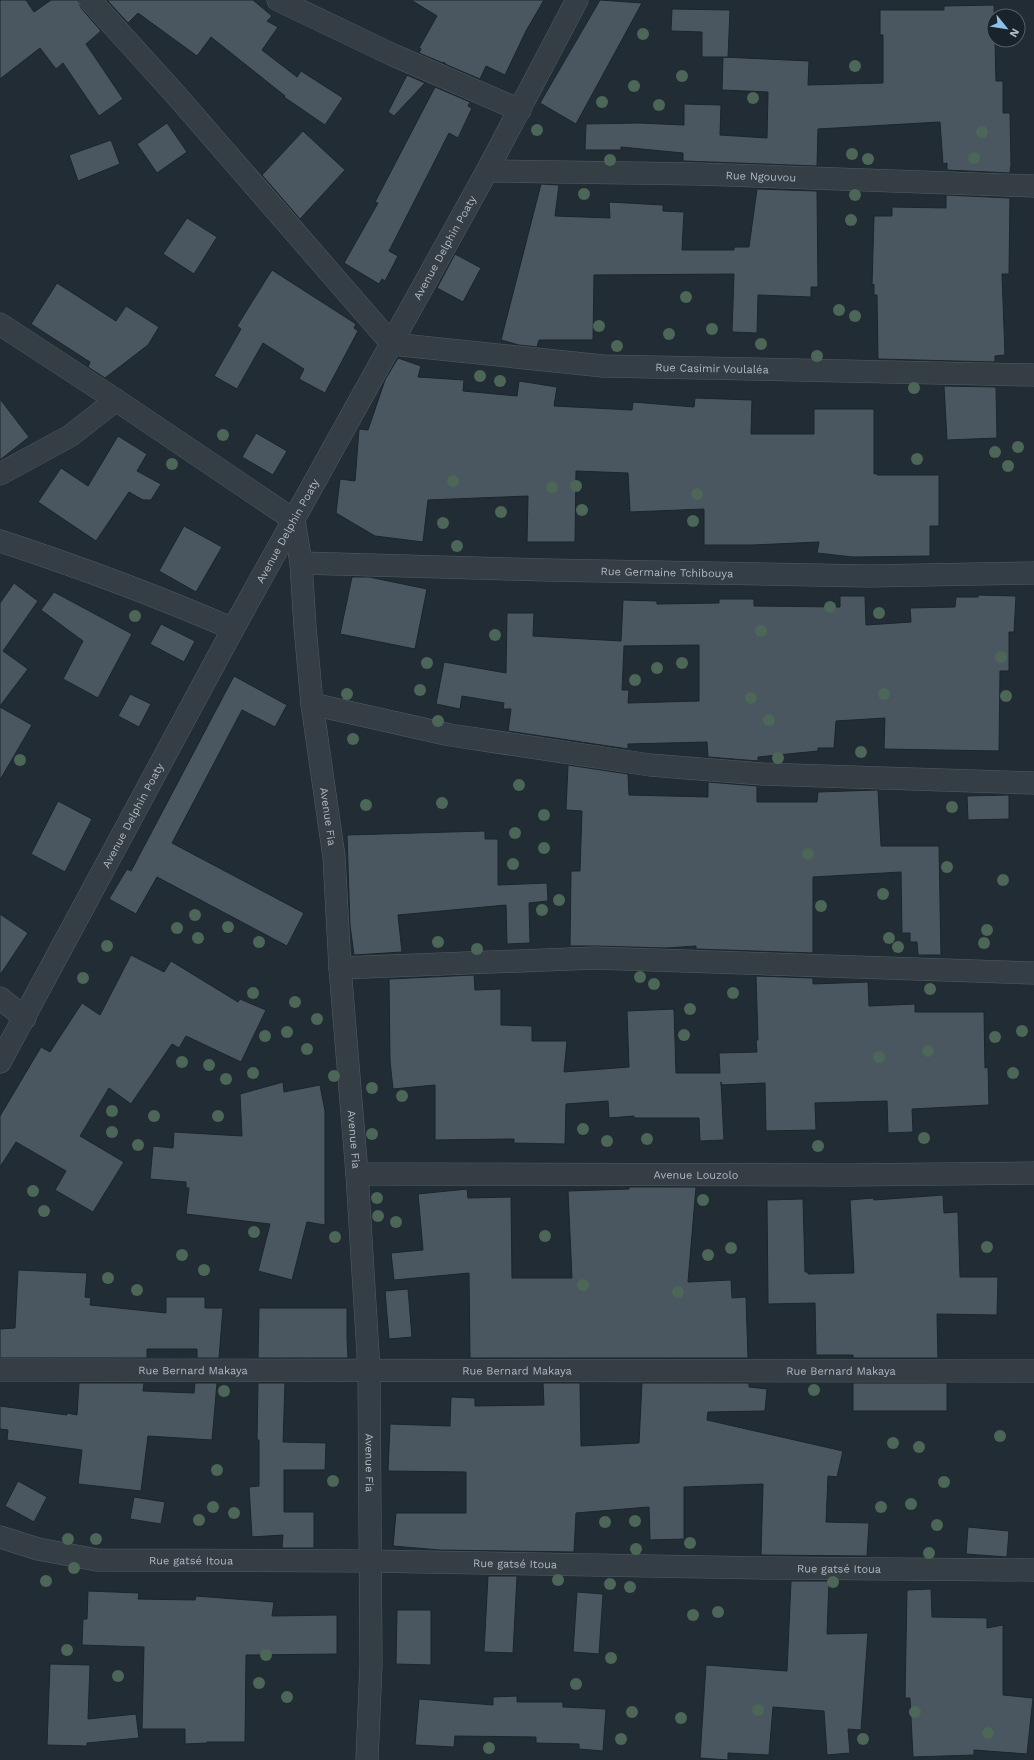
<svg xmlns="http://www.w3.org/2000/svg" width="1034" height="1760" viewBox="0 0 1034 1760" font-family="'Work Sans',sans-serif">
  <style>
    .building { fill: #4a5760; stroke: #1c252b; fill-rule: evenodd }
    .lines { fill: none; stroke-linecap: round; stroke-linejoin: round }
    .minor-casing { stroke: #525c63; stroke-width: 23 }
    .minor { stroke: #353e45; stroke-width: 22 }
    .tree { fill: #4c6657 }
    .labels { text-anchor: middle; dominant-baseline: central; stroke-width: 3; stroke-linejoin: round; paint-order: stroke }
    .street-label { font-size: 11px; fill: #afb9c2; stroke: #1a2329 }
  </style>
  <rect width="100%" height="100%" fill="#212c34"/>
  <!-- building -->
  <g class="building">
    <path d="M 0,0 L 26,0 L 34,12 L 51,0 L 78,0 L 81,8 L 101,31 L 86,44 L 123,99 L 99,116 L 63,63 L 56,69 L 40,48 L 0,79 Z"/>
    <path d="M 107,0 L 253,0 L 272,16 L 267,21 L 278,27 L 262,50 L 297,77 L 301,71 L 343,98 L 325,125 L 284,97 L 285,96 L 211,37 L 197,56 L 138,13 L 128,23 Z"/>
    <path d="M 411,0 L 544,0 L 526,31 L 505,75 L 486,66 L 480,79 L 447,65 L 444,62 L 443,63 L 419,53 L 421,49 L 419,48 L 437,16 Z"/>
    <path d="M 600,0 L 642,3 L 576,124 L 540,103 Z"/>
    <path d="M 994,5 L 996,81 L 1003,81 L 1003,113 L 1010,113 L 1011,165 L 1010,173 L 947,170 L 947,163 L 943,164 L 940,122 L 818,129 L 817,166 L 683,161 L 683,153 L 621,147 L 621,150 L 585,150 L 586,124 L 639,123 L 684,125 L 684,104 L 721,105 L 720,135 L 767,138 L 768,92 L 722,90 L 723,57 L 809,61 L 808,85 L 883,83 L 883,35 L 880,35 L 880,10 L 944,10 L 944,6 Z"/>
    <path d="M 672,9 L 730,10 L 728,57 L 702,57 L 702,32 L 671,31 Z"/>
    <path d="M 407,75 L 425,83 L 394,116 L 388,112 Z"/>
    <path d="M 435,87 L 470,102 L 468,106 L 472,108 L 458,138 L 449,133 L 389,251 L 398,256 L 385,281 L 382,279 L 379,284 L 344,263 L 378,203 L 375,202 Z"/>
    <path d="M 167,123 L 187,152 L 157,173 L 137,144 Z"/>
    <path d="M 303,131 L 345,170 L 300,219 L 262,175 Z"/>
    <path d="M 111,140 L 120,164 L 78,181 L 69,155 Z"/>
    <path d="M 541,184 L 559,185 L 555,216 L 610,218 L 609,202 L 663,205 L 663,211 L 684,212 L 682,250 L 734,250 L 734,247 L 749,247 L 757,189 L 817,191 L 818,287 L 811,287 L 811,297 L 758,295 L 757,333 L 732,332 L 734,274 L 594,275 L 593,340 L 539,340 L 537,347 L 519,345 L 501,340 Z"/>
    <path d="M 946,195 L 1010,198 L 1009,274 L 1002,274 L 1005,355 L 995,356 L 995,362 L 878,359 L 877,295 L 874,295 L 874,284 L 872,285 L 874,216 L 892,216 L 892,207 L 946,208 Z"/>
    <path d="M 187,218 L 217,237 L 194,274 L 163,254 Z"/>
    <path d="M 455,254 L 481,268 L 463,302 L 437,288 Z"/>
    <path d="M 272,270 L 356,324 L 354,328 L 358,331 L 325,393 L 299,379 L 304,369 L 263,343 L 237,389 L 214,376 L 241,329 L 237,326 Z"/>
    <path d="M 57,283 L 116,321 L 126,306 L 159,327 L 148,345 L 105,378 L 88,367 L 90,362 L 31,324 Z"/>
    <path d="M 398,358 L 421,366 L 418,377 L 464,380 L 463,391 L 517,396 L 519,381 L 557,387 L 554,406 L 632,410 L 633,402 L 694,407 L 695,398 L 752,400 L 751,434 L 814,434 L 814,409 L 874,409 L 874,474 L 877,473 L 877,475 L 939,475 L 939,526 L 930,526 L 930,556 L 853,557 L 817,553 L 819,542 L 753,545 L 704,545 L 704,509 L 630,512 L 628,473 L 576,471 L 575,542 L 527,542 L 528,496 L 428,500 L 423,542 L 375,536 L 336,513 L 340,479 L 355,481 L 359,429 L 368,430 L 385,380 Z"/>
    <path d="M 944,386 L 996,387 L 997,438 L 947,440 Z"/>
    <path d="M 0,399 L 29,437 L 0,460 Z"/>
    <path d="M 256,433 L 287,451 L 273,475 L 242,457 Z"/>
    <path d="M 118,436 L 147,454 L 137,471 L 161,484 L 151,500 L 143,500 L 129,492 L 96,541 L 38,502 L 61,468 L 88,486 Z"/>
    <path d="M 184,526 L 222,547 L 196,592 L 159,571 Z"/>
    <path d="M 352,577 L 369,577 L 427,589 L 415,649 L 340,634 Z"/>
    <path d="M 14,583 L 38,601 L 3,651 L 28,669 L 0,706 L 0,603 Z"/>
    <path d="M 54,592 L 132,634 L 98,698 L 63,679 L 83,641 L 41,610 Z"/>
    <path d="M 978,595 L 1016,596 L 1014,632 L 1009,632 L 1009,671 L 1000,671 L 999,751 L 884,749 L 885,718 L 836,721 L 834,748 L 818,748 L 818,751 L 758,757 L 758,761 L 708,757 L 707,742 L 628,744 L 628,749 L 508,731 L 511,709 L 503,709 L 504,703 L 462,696 L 460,709 L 436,704 L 444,662 L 506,673 L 507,613 L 534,613 L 533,636 L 621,641 L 623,600 L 657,601 L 657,604 L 719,603 L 719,599 L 754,599 L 754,606 L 840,607 L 840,596 L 865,596 L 866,625 L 911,622 L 910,608 L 955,607 L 956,597 L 978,597 ZM 699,645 L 699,701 L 628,703 L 629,690 L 622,690 L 624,646 Z"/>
    <path d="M 161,624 L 195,641 L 184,662 L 150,644 Z"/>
    <path d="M 234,676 L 287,705 L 275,727 L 242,710 L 172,843 L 304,913 L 287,946 L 157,877 L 136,914 L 109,899 L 127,869 L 131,871 Z"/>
    <path d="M 130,694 L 151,704 L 139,727 L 118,716 Z"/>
    <path d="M 0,707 L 32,725 L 0,780 Z"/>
    <path d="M 568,765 L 628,774 L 629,795 L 708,797 L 708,782 L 757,786 L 757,802 L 817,802 L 818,792 L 878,790 L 881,846 L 939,846 L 941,955 L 918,955 L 917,942 L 910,942 L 910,933 L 902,933 L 901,872 L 813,877 L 813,953 L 696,949 L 696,946 L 666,948 L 595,946 L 570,946 L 571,871 L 580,871 L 582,811 L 566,810 Z"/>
    <path d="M 1009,795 L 1009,819 L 968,820 L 967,796 Z"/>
    <path d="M 58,801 L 92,819 L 65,872 L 31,854 Z"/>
    <path d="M 485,831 L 485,839 L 498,839 L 498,885 L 547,883 L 548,901 L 529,903 L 530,943 L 507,944 L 506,905 L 398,915 L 402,952 L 354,955 L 350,925 L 347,835 Z"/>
    <path d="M 0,914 L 28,933 L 0,975 Z"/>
    <path d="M 131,955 L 164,972 L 171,961 L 238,1002 L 240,999 L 266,1010 L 241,1062 L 186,1036 L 179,1048 L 172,1044 L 131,1104 L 109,1088 L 80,1136 L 124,1162 L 93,1212 L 55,1190 L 66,1171 L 16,1142 L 0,1167 L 0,1116 L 41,1047 L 50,1052 L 82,1003 L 100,1015 Z"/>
    <path d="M 474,975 L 475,990 L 501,989 L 501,1025 L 532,1026 L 532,1041 L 567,1041 L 564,1072 L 629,1067 L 627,1011 L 674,1009 L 676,1073 L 720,1073 L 719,1053 L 757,1052 L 756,1040 L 758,1040 L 756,976 L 813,978 L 813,984 L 868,982 L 869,1006 L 915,1004 L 915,1012 L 984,1012 L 985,1068 L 988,1067 L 989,1105 L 912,1109 L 913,1132 L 888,1133 L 887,1101 L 815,1103 L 816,1130 L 766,1131 L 765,1083 L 721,1085 L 721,1082 L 724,1140 L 700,1141 L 699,1118 L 634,1118 L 634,1116 L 609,1118 L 608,1101 L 566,1104 L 565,1144 L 514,1143 L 514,1139 L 435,1140 L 435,1085 L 393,1089 L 390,1061 L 389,979 Z"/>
    <path d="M 283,1082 L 284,1092 L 320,1085 L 325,1111 L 325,1225 L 307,1222 L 292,1280 L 258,1271 L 270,1224 L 186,1214 L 189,1188 L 186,1188 L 186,1182 L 150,1179 L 153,1146 L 173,1148 L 174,1132 L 242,1136 L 240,1094 Z"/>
    <path d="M 629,1187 L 696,1187 L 688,1282 L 731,1280 L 732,1298 L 746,1297 L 748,1358 L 470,1358 L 469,1273 L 394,1280 L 391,1253 L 423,1250 L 418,1194 L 467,1189 L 468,1198 L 511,1197 L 512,1278 L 572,1278 L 568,1191 L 629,1189 Z"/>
    <path d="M 943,1195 L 944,1213 L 958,1212 L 960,1277 L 998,1277 L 997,1315 L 937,1314 L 938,1358 L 853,1358 L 853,1355 L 816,1355 L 815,1303 L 768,1304 L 767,1200 L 803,1199 L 805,1272 L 808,1272 L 808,1274 L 854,1273 L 850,1200 L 873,1198 L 874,1200 Z"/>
    <path d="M 18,1270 L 87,1273 L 85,1297 L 91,1298 L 90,1305 L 166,1313 L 166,1297 L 205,1297 L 205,1308 L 223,1308 L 219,1358 L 197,1358 L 197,1349 L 147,1349 L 147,1358 L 0,1358 L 0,1329 L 15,1328 Z"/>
    <path d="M 408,1289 L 412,1337 L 389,1339 L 385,1291 Z"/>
    <path d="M 259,1308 L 347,1308 L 347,1339 L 348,1358 L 258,1358 Z"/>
    <path d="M 79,1383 L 144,1383 L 143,1391 L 194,1393 L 195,1383 L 217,1383 L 212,1440 L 148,1436 L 141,1491 L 78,1484 L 82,1450 L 7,1440 L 8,1430 L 0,1429 L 0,1406 L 67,1415 L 67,1413 L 77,1415 Z"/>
    <path d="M 258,1383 L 285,1383 L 283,1442 L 326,1443 L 325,1470 L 284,1470 L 284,1512 L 314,1512 L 314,1548 L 282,1548 L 283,1535 L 252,1537 L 249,1487 L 259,1486 L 259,1440 L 257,1440 Z"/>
    <path d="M 543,1383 L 580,1383 L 581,1446 L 639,1443 L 642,1383 L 749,1383 L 749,1387 L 767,1389 L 765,1411 L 708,1412 L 707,1420 L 843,1451 L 837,1477 L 828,1476 L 826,1522 L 869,1523 L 867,1556 L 761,1555 L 763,1484 L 684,1487 L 684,1539 L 650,1540 L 649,1507 L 576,1513 L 574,1552 L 440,1550 L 393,1546 L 396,1513 L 466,1513 L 466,1472 L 388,1471 L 390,1424 L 450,1426 L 451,1397 L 475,1398 L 475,1406 L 544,1405 Z"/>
    <rect x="853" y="1383" width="94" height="28"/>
    <path d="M 18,1481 L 47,1497 L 34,1522 L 5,1506 Z"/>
    <path d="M 134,1497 L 165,1502 L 161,1524 L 130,1519 Z"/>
    <path d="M 968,1527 L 1009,1531 L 1007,1557 L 966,1554 Z"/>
    <path d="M 488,1576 L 517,1576 L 513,1653 L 484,1652 Z"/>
    <path d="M 791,1581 L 829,1581 L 827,1634 L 868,1633 L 861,1730 L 848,1729 L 850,1753 L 827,1755 L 824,1711 L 773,1707 L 769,1755 L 728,1753 L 728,1760 L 700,1758 L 706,1665 L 787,1671 Z"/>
    <path d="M 931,1589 L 932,1617 L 987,1618 L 987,1628 L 1003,1625 L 1003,1695 L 1033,1698 L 1027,1754 L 974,1750 L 974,1755 L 913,1757 L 910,1698 L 905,1698 L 907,1590 Z"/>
    <path d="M 88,1591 L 139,1593 L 138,1599 L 195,1600 L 196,1596 L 274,1602 L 272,1616 L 337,1615 L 337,1654 L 246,1655 L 245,1742 L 207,1742 L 207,1743 L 185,1744 L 185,1729 L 142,1729 L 144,1647 L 82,1645 L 83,1619 L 87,1619 Z"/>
    <path d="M 577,1592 L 603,1594 L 599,1654 L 573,1652 Z"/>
    <path d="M 397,1610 L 431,1610 L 431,1665 L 396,1664 Z"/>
    <path d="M 50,1664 L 90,1665 L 88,1719 L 136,1714 L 139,1738 L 87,1743 L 87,1746 L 47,1745 Z"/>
    <path d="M 517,1696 L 517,1702 L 563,1702 L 563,1707 L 606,1709 L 603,1751 L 579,1749 L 579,1744 L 536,1743 L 536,1737 L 455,1736 L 454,1747 L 415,1745 L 419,1699 L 493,1705 L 493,1697 Z"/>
  </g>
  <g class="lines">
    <!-- minor casing -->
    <g class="minor-casing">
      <g id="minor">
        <path id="s1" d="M 90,0 L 176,95 L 392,344 L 603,366 L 1034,375"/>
        <path d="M 278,0 L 393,55 L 520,110"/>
        <path id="s2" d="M 487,171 L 698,174 L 1034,186"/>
        <path id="s3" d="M 0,324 L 116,400 L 294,520 L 301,563 L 305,627 L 312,704 L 334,857 L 340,968 L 357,1174 L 369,1370 L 371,1664 L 367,1760"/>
        <path d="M 0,474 L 70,436 L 116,400"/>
        <path d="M 0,541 C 79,567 157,596 233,629"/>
        <path id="s4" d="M 301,563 L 547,570 L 870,576 L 1034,573"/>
        <path d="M 312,704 L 450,735 L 650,765 L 762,774 L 1034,783"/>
        <path d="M 340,968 L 595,958 L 1034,973"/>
        <path d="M 0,998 L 25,1018"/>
        <path id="s5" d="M 0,1062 L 233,629 L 487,171 L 577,0"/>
        <path id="s6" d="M 357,1174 L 848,1175 L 1034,1173"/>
        <path id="s7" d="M 0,1370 L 1034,1371"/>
        <path id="s8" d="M 0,1537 L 38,1549 L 97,1560 L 369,1561 L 769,1568 L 1034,1570"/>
      </g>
    </g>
    <!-- minor -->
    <use href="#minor" class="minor"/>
  </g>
  <!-- trees -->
  <g class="tree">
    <circle cx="643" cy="34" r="6"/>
    <circle cx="855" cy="66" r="6"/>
    <circle cx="682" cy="76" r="6"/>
    <circle cx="634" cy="86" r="6"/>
    <circle cx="753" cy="98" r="6"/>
    <circle cx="602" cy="102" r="6"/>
    <circle cx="659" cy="105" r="6"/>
    <circle cx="537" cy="130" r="6"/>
    <circle cx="982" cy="132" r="6"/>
    <circle cx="852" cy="154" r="6"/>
    <circle cx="974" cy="158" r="6"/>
    <circle cx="868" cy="159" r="6"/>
    <circle cx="610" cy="160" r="6"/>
    <circle cx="584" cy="194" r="6"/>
    <circle cx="855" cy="195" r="6"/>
    <circle cx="851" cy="220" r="6"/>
    <circle cx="686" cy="297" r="6"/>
    <circle cx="839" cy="310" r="6"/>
    <circle cx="855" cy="316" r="6"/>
    <circle cx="599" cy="326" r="6"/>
    <circle cx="712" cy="329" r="6"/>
    <circle cx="669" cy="334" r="6"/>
    <circle cx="761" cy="344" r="6"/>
    <circle cx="617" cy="346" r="6"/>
    <circle cx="817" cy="356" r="6"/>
    <circle cx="480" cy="376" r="6"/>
    <circle cx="500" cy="381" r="6"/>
    <circle cx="914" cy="388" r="6"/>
    <circle cx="223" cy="435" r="6"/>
    <circle cx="1018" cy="447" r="6"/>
    <circle cx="995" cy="452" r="6"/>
    <circle cx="917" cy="459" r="6"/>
    <circle cx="172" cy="464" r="6"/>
    <circle cx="1008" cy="466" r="6"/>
    <circle cx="453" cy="481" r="6"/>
    <circle cx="576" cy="486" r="6"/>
    <circle cx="552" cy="487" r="6"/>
    <circle cx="697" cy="494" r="6"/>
    <circle cx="582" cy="510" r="6"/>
    <circle cx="501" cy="512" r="6"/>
    <circle cx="693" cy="521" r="6"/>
    <circle cx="443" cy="523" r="6"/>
    <circle cx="457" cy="546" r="6"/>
    <circle cx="830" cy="607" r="6"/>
    <circle cx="879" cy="613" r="6"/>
    <circle cx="135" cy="616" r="6"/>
    <circle cx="761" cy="631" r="6"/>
    <circle cx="495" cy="635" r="6"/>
    <circle cx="1001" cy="657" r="6"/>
    <circle cx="427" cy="663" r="6"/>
    <circle cx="682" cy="663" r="6"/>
    <circle cx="657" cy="668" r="6"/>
    <circle cx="635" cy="680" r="6"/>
    <circle cx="420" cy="690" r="6"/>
    <circle cx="347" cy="694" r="6"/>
    <circle cx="884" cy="694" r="6"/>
    <circle cx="1006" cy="696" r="6"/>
    <circle cx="751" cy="698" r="6"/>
    <circle cx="769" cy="720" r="6"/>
    <circle cx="438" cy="721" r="6"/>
    <circle cx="353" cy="739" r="6"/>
    <circle cx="861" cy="752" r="6"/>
    <circle cx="778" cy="758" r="6"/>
    <circle cx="20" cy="760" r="6"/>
    <circle cx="519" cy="785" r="6"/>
    <circle cx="442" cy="803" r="6"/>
    <circle cx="366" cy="805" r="6"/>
    <circle cx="952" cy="807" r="6"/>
    <circle cx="544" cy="815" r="6"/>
    <circle cx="515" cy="833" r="6"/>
    <circle cx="544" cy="848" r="6"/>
    <circle cx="808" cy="854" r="6"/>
    <circle cx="513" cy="864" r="6"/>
    <circle cx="947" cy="867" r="6"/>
    <circle cx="1003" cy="880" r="6"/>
    <circle cx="883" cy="894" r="6"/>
    <circle cx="559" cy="900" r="6"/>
    <circle cx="821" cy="906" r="6"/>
    <circle cx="542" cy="910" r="6"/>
    <circle cx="195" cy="915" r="6"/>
    <circle cx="228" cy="927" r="6"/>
    <circle cx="177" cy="928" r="6"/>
    <circle cx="987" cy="930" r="6"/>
    <circle cx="198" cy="938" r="6"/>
    <circle cx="889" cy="938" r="6"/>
    <circle cx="259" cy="942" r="6"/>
    <circle cx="438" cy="942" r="6"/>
    <circle cx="984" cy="943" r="6"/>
    <circle cx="107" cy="946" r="6"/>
    <circle cx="898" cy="947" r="6"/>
    <circle cx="477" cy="949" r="6"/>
    <circle cx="640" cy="977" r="6"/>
    <circle cx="83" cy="978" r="6"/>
    <circle cx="654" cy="984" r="6"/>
    <circle cx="930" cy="989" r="6"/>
    <circle cx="253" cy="993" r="6"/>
    <circle cx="733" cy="993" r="6"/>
    <circle cx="295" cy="1002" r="6"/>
    <circle cx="690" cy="1009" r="6"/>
    <circle cx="317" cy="1019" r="6"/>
    <circle cx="1022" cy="1031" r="6"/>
    <circle cx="287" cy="1032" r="6"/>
    <circle cx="684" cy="1035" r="6"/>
    <circle cx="265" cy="1036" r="6"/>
    <circle cx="995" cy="1037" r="6"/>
    <circle cx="307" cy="1049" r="6"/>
    <circle cx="928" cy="1051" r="6"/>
    <circle cx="879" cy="1057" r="6"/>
    <circle cx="182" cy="1062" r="6"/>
    <circle cx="209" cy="1065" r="6"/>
    <circle cx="253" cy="1073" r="6"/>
    <circle cx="1013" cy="1073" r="6"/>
    <circle cx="334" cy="1076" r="6"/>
    <circle cx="226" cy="1079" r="6"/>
    <circle cx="372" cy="1088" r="6"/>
    <circle cx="402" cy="1096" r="6"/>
    <circle cx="112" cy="1111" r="6"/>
    <circle cx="154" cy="1116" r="6"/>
    <circle cx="218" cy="1116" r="6"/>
    <circle cx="583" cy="1129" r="6"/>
    <circle cx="112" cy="1132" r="6"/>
    <circle cx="372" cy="1134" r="6"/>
    <circle cx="924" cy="1138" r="6"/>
    <circle cx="647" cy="1139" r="6"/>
    <circle cx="607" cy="1141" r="6"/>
    <circle cx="138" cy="1145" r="6"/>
    <circle cx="818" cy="1146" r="6"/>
    <circle cx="33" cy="1191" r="6"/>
    <circle cx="377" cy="1198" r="6"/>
    <circle cx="703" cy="1200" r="6"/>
    <circle cx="44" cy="1211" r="6"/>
    <circle cx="378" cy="1216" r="6"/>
    <circle cx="396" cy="1222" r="6"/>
    <circle cx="254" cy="1232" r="6"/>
    <circle cx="545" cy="1236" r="6"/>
    <circle cx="335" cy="1237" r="6"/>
    <circle cx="987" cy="1247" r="6"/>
    <circle cx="731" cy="1248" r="6"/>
    <circle cx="182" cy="1255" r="6"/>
    <circle cx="708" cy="1255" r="6"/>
    <circle cx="204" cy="1270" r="6"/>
    <circle cx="108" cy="1278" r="6"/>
    <circle cx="583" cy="1285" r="6"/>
    <circle cx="137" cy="1290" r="6"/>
    <circle cx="678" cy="1292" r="6"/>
    <circle cx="814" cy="1390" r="6"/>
    <circle cx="224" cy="1391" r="6"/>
    <circle cx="1000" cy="1436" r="6"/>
    <circle cx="893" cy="1443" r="6"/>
    <circle cx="919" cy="1447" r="6"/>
    <circle cx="217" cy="1470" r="6"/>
    <circle cx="333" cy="1481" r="6"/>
    <circle cx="944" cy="1482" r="6"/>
    <circle cx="911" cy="1504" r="6"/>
    <circle cx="213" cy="1507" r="6"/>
    <circle cx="881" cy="1507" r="6"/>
    <circle cx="234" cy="1513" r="6"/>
    <circle cx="199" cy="1520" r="6"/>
    <circle cx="635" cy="1521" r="6"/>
    <circle cx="605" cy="1522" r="6"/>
    <circle cx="937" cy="1525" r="6"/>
    <circle cx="68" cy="1539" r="6"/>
    <circle cx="96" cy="1539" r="6"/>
    <circle cx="690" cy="1543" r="6"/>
    <circle cx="636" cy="1549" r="6"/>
    <circle cx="929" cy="1553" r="6"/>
    <circle cx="74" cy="1568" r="6"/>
    <circle cx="558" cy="1580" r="6"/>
    <circle cx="46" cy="1581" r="6"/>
    <circle cx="833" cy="1582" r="6"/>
    <circle cx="610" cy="1584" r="6"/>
    <circle cx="630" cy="1587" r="6"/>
    <circle cx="718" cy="1612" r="6"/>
    <circle cx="693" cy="1615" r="6"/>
    <circle cx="67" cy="1650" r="6"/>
    <circle cx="266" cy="1655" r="6"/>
    <circle cx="611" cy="1658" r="6"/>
    <circle cx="118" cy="1676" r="6"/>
    <circle cx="259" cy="1683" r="6"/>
    <circle cx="576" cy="1684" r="6"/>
    <circle cx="287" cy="1697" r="6"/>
    <circle cx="758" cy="1710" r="6"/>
    <circle cx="632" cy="1712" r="6"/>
    <circle cx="915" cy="1712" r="6"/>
    <circle cx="681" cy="1718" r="6"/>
    <circle cx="988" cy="1733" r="6"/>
    <circle cx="621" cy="1739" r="6"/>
    <circle cx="863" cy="1739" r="6"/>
    <circle cx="489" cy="1748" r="6"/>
  </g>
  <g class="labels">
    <!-- street labels -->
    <g class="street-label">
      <text stroke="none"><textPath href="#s2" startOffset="274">Rue Ngouvou</textPath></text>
      <text stroke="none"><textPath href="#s5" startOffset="928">Avenue Delphin Poaty</textPath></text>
      <text stroke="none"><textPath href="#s1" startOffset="779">Rue Casimir Voulaléa</textPath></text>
      <text stroke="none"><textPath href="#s5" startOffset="604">Avenue Delphin Poaty</textPath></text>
      <text stroke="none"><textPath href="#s4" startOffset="366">Rue Germaine Tchibouya</textPath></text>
      <text stroke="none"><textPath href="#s5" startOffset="280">Avenue Delphin Poaty</textPath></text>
      <text stroke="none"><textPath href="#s3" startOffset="652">Avenue Fia</textPath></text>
      <text stroke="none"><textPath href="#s3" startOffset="976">Avenue Fia</textPath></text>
      <text stroke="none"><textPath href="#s6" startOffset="339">Avenue Louzolo</textPath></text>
      <text stroke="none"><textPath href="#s7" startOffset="193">Rue Bernard Makaya</textPath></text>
      <text stroke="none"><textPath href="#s7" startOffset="517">Rue Bernard Makaya</textPath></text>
      <text stroke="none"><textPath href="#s7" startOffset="841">Rue Bernard Makaya</textPath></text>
      <text stroke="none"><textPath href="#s3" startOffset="1300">Avenue Fia</textPath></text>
      <text stroke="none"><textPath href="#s8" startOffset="194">Rue gatsé Itoua</textPath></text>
      <text stroke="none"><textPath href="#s8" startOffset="518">Rue gatsé Itoua</textPath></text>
      <text stroke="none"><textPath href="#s8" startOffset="842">Rue gatsé Itoua</textPath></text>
    </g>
  </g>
  <!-- north arrow -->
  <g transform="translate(1006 28) rotate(120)"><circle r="19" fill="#1a2329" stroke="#565f66"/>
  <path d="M0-3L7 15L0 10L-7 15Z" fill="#89c0ec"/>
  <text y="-6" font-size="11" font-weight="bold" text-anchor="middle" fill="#afb9c2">N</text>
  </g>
</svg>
